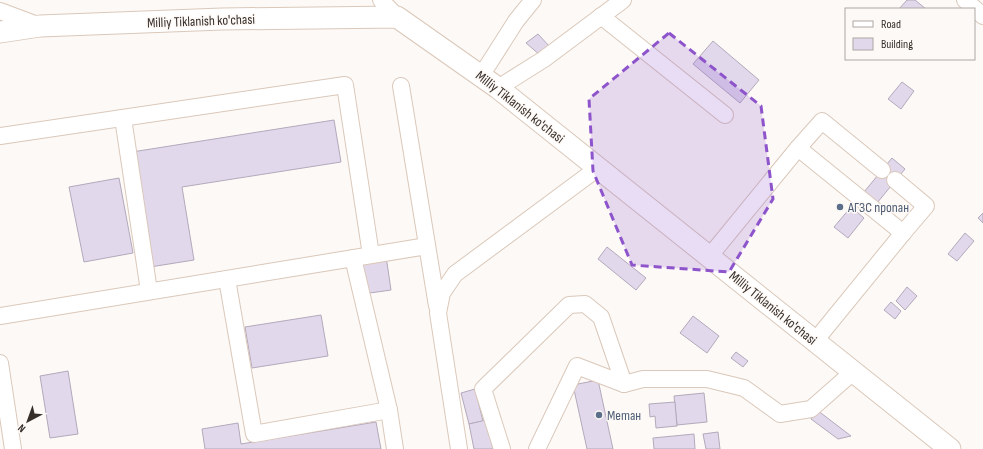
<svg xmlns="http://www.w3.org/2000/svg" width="983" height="449" viewBox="0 0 983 449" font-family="'Sofia Sans Condensed',sans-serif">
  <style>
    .building { fill: #e2d8eb; stroke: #b3a9bb }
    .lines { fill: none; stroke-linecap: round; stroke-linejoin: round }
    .minor-casing { stroke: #dac8ba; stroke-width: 18 }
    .major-casing { stroke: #dac8ba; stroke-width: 23 }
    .minor { stroke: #fff; stroke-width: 16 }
    .major { stroke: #fff; stroke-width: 21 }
    .marked { fill: #8d54cb; fill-opacity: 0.2; stroke: #8d54cb; stroke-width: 3; stroke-dasharray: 8 5; stroke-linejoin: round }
    .service-dot { fill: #5c6f8a; stroke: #fdf9f6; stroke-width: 1.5 }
    .labels { text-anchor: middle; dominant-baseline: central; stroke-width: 3; stroke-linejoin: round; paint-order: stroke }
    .street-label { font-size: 14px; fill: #362e29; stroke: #fdf9f6 }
    .service-label { font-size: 14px; fill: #4e5e75; stroke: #fdf9f6; text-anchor: start }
  </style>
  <rect width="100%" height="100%" fill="#fdf9f6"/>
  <!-- building -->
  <g class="building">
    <path d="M 907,0 L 915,0 L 926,9 L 899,9 Z"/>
    <path d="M 538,34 L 550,47 L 540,55 L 526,43 Z"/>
    <path d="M 713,41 L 759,80 L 740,103 L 693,64 Z"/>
    <path d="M 902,82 L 914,91 L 901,109 L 888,99 Z"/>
    <path d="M 334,120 L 341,162 L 182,187 L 194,260 L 150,267 L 132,152 Z"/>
    <path d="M 892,158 L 905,169 L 877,203 L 864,192 Z"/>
    <path d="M 119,178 L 133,253 L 84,262 L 69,187 Z"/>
    <path d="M 851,207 L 864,218 L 848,238 L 834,227 Z"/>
    <path d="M 983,213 L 983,223 L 978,218 Z"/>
    <path d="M 965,233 L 974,241 L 957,261 L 948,254 Z"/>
    <path d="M 607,247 L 646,278 L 636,290 L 598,259 Z"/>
    <path d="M 386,256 L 391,290 L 363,294 L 358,260 Z"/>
    <path d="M 907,287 L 917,296 L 905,310 L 896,301 Z"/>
    <path d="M 891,302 L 901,311 L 895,319 L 884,310 Z"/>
    <path d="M 321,315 L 328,356 L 252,368 L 245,327 Z"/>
    <path d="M 693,316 L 719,336 L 707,353 L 680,333 Z"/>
    <path d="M 736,352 L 748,361 L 743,367 L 731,358 Z"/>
    <path d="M 68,371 L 78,434 L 50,438 L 40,376 Z"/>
    <path d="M 598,380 L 613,449 L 587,449 L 573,385 Z"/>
    <path d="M 475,389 L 483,421 L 469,424 L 461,393 Z"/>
    <path d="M 704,393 L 707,422 L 677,425 L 674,396 Z"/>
    <path d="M 675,402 L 677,426 L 656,428 L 655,416 L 650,417 L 649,404 Z"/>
    <path d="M 817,410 L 851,436 L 838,439 L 811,419 Z"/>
    <path d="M 486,420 L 493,449 L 474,449 L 469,424 Z"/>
    <path d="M 376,422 L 381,449 L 205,449 L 202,429 L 238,423 L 241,444 Z"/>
    <path d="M 718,432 L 720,449 L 706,449 L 703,434 Z"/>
    <path d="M 694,434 L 695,449 L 654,449 L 653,438 Z"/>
  </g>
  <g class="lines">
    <!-- minor casing -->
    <g class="minor-casing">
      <g id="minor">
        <path d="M 381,0 L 397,17"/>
        <path d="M 965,0 L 983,16"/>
        <path d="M 0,11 L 40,26"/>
        <path d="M 601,16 L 725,115"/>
        <path d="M 481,76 L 516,21 L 533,0"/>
        <path d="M 401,86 L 437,306"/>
        <path d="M 498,88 L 544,59 L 623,0"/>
        <path d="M 123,118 L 149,291"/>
        <path d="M 0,136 L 345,85 L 371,255"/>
        <path d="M 798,148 L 822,121 L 882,170"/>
        <path d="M 895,180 L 926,206 L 903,233"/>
        <path d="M 709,257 L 798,148 L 903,233 L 815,341"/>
        <path d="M 353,258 L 389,410 L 395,449"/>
        <path d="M 227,279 L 254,434 L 389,410"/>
        <path d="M 0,316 L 427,246"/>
        <path d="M 0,363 L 13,449"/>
        <path d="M 459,449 L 438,313 L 442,293 L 455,274 L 598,168"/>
        <path d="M 502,449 L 483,389 L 569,305 L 585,304 L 601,317 L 624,384"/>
        <path d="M 537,449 L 577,366 L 624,384 L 643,379 L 707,379 L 744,388 L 780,414 L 811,409 L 853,372"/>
      </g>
    </g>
    <!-- major casing -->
    <g class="major-casing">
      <path id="major" d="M 0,32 L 40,26 L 222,19 L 397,17 L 498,88 L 950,449"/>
    </g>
    <!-- minor -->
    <use href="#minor" class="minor"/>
    <!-- major -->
    <use href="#major" class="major"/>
  </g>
  <!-- marked area -->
  <path class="marked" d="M 669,33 L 761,106 L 773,199 L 729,272 L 632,265 L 593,171 L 589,99 Z"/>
  <!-- markers -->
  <g class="service-dot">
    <circle cx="840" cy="207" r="4"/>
    <circle cx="599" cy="415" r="4"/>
  </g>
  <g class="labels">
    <!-- street labels -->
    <g class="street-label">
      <text transform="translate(201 21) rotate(-2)">Milliy Tiklanish ko'chasi</text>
      <text transform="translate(520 107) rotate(38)">Milliy Tiklanish ko'chasi</text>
      <text transform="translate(773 308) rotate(39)">Milliy Tiklanish ko'chasi</text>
    </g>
    <!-- service labels -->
    <g class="service-label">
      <text x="848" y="207">АГЗС пропан</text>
      <text x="607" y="415">Метан</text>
    </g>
  </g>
  <!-- legend -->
  <rect x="845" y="8" width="130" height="52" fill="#fdf9f6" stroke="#ada8a4"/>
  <rect x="853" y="21" width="20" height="6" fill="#ffffff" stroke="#ada8a4"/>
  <text x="881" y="28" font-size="12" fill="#362e29">Road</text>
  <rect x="853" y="38" width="20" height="12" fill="#e2d8eb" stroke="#ada8a4"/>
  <text x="881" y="48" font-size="12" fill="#362e29">Building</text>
  <!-- north arrow -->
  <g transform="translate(28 421) rotate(221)" stroke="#fdf9f6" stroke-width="3" paint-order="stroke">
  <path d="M0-3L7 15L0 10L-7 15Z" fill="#362e29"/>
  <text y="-6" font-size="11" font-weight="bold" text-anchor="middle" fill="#362e29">N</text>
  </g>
</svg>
